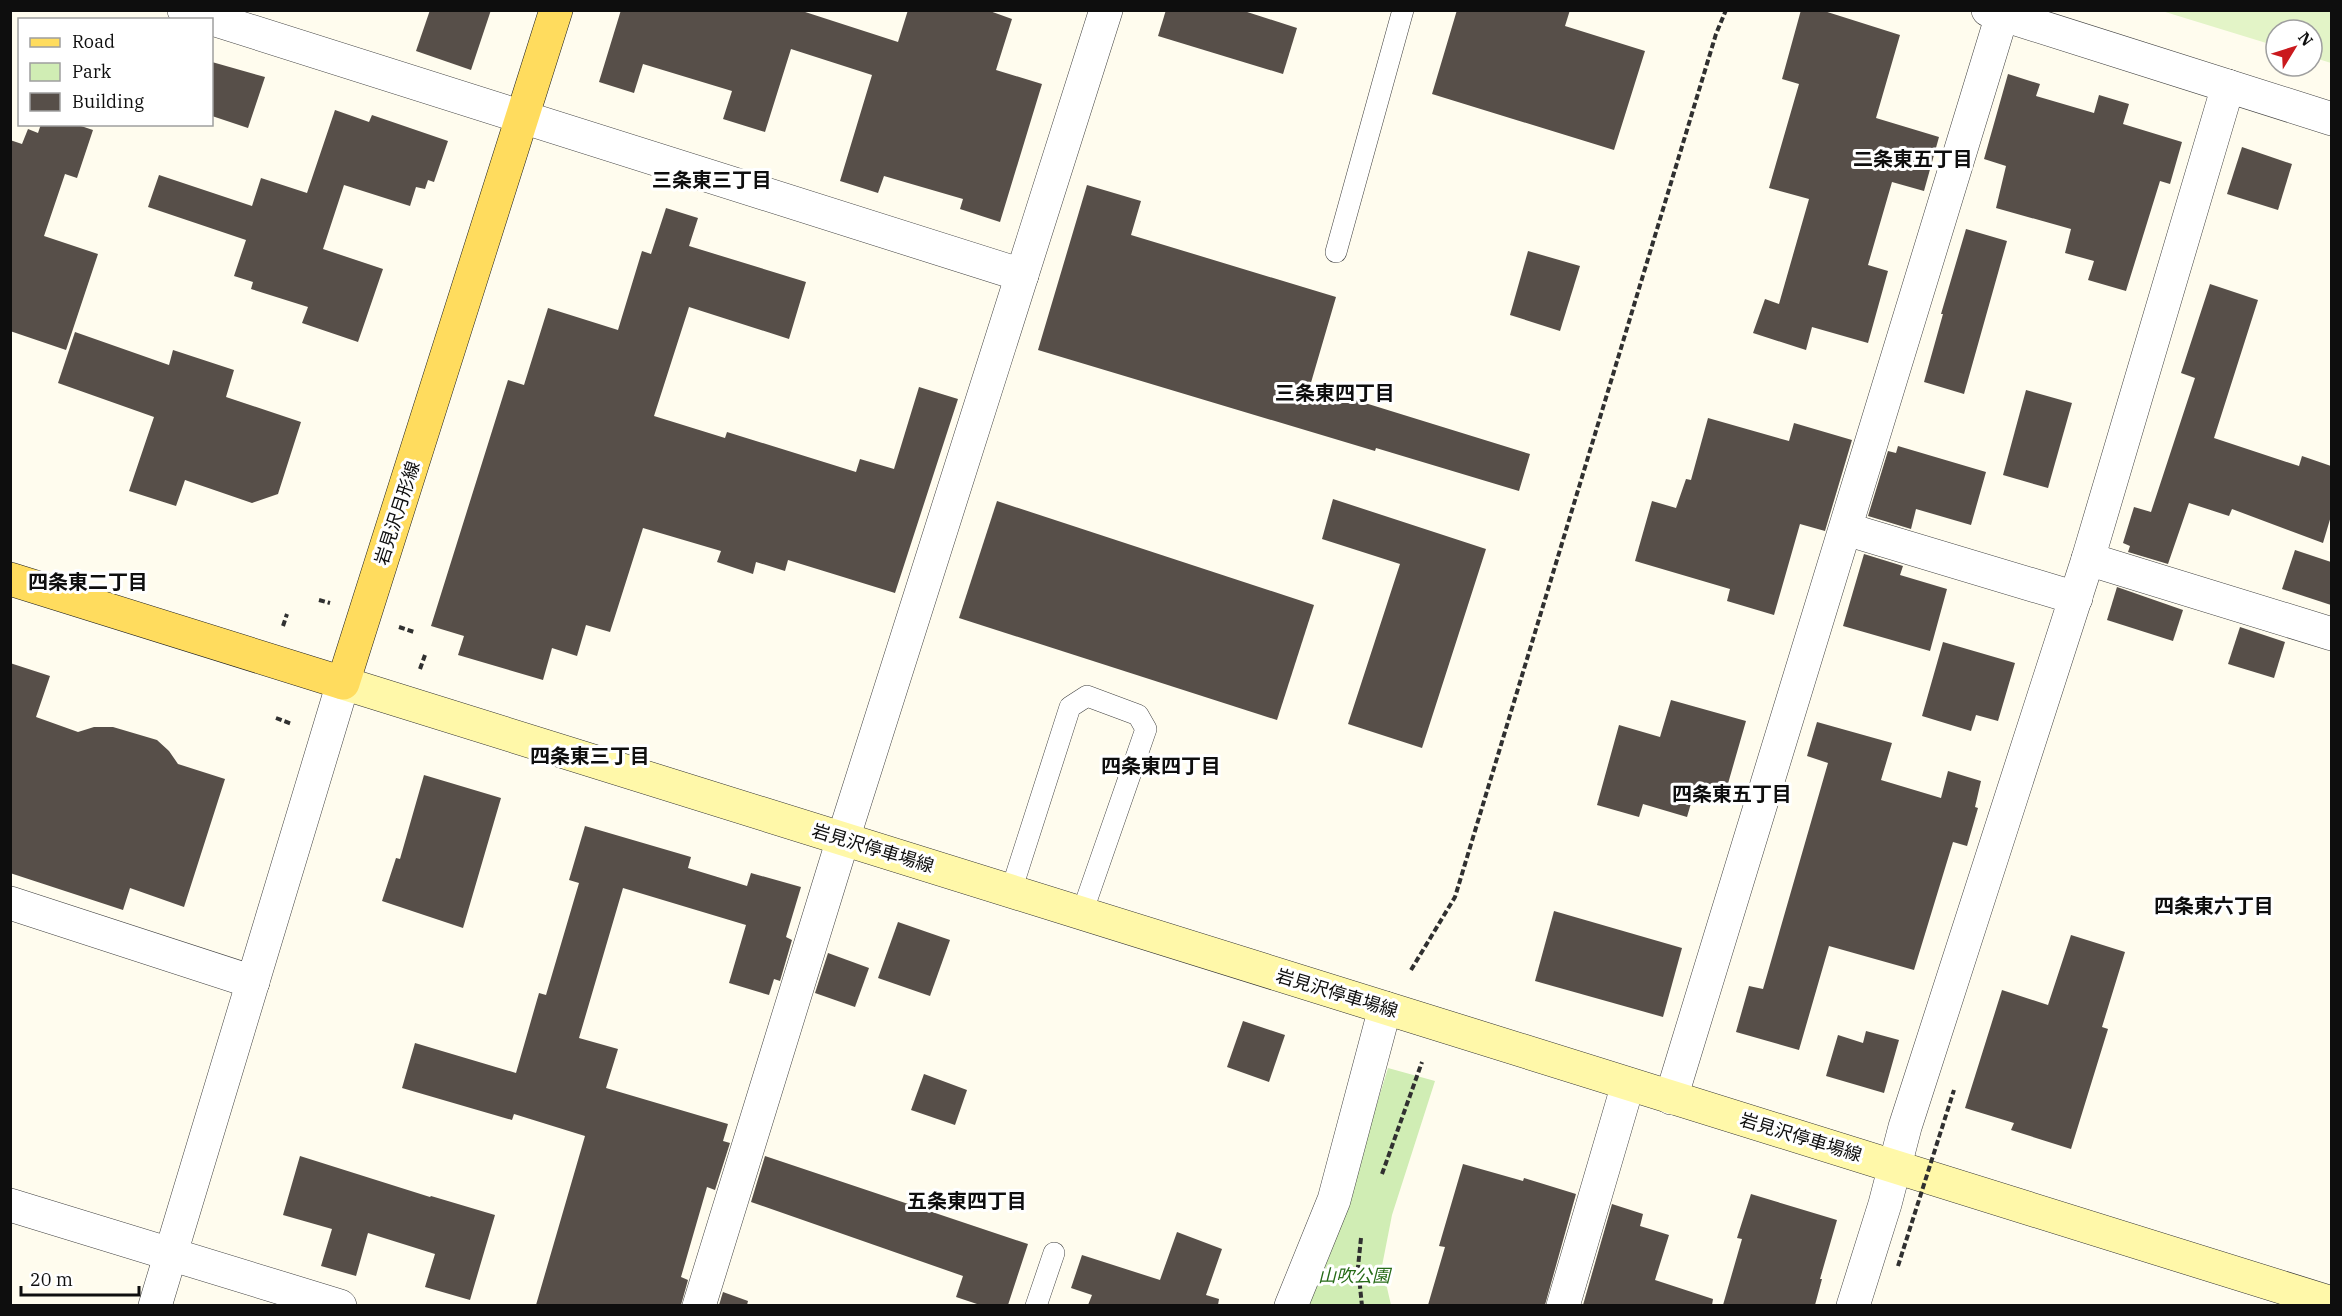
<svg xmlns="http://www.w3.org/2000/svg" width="2342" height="1316" viewBox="0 0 2342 1316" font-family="'IBM Plex Serif','Noto Sans JP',serif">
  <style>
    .green { fill: #d0edb4 }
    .pitch { fill: #e3f4c7 }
    .building { fill: #574f49 }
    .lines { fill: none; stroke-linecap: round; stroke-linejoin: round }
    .service-casing { stroke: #414141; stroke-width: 22 }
    .minor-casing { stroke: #414141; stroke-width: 34 }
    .tertiary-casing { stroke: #414141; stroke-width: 34 }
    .secondary-casing { stroke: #303030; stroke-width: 34 }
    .primary-casing { stroke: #1f1f1f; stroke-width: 34 }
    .path { stroke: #303030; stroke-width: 4; stroke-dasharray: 6 3; stroke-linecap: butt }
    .service { stroke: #fff; stroke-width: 21 }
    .minor { stroke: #fff; stroke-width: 33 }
    .tertiary { stroke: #fff; stroke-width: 33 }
    .secondary { stroke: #fff8a9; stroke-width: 33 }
    .primary { stroke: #ffdc5e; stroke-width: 33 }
    .path-bridge { stroke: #303030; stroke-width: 4; stroke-dasharray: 6 3; stroke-linecap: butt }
    .labels { text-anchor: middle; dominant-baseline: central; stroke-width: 6; stroke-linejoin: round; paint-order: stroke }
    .street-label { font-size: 18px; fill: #0e0e0e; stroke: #fff }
    .park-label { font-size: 18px; font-style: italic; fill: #276b18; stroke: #fff }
    .neighbourhood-label { font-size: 20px; font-weight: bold; fill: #0e0e0e; stroke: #fff }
  </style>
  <rect width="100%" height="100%" fill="#fffcee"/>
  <!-- green -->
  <path class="green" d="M 1388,1068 L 1435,1081 L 1392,1215 L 1382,1266 L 1391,1305 L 1308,1306 L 1331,1252 Z"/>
  <!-- pitch -->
  <path class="pitch" d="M 2162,11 L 2331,11 L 2331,63 L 2312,57 L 2312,30 L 2276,30 L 2276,46 Z"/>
  <!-- building -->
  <g class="building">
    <path d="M 430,10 L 491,10 L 471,70 L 416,51 Z"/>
    <path d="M 621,10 L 799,10 L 898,42 L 908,10 L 987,10 L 1012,19 L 996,70 L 1042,84 L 1000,222 L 960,209 L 963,199 L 884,176 L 878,193 L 840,181 L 872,75 L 791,49 L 765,132 L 723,119 L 732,91 L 643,64 L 634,93 L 599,82 Z"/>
    <path d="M 1166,10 L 1241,10 L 1297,28 L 1283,74 L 1158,36 Z"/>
    <path d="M 1457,10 L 1570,10 L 1565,26 L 1645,51 L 1614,150 L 1432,94 Z"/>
    <path d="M 1801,10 L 1821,10 L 1900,35 L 1876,118 L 1939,137 L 1924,191 L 1892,182 L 1868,265 L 1888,271 L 1868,343 L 1812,327 L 1806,350 L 1753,333 L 1765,299 L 1779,304 L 1809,199 L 1769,188 L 1799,84 L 1782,79 Z"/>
    <path d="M 212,62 L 265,77 L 248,128 L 212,116 Z"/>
    <path d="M 2008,74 L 2040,84 L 2036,96 L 2094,113 L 2099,95 L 2129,104 L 2123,124 L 2182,142 L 2170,184 L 2160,181 L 2126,291 L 2088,280 L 2094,261 L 2065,253 L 2071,229 L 1996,208 L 2006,166 L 1984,159 Z"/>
    <path d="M 335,110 L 369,122 L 372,115 L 448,141 L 434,182 L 428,180 L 425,189 L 416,187 L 410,206 L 344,185 L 323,249 L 383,269 L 358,342 L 302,323 L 308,307 L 251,289 L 253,282 L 234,276 L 246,240 L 148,207 L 159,175 L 252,206 L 261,178 L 307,193 Z"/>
    <path d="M 41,124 L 75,124 L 93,130 L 77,178 L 65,174 L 44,236 L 98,254 L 66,350 L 10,331 L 10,140 L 22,144 L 28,129 L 38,133 Z"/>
    <path d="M 2242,147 L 2292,164 L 2278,210 L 2227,194 Z"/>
    <path d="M 1087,185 L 1141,201 L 1131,235 L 1336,297 L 1310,386 L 1530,454 L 1519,491 L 1376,448 L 1375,451 L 1038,350 Z"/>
    <path d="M 666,208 L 698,218 L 689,246 L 806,282 L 789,339 L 689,307 L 654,416 L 725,438 L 727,432 L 856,472 L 860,459 L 894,469 L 919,387 L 958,399 L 895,593 L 788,560 L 785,571 L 756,562 L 753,574 L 717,562 L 721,551 L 643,528 L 610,632 L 586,625 L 577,656 L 552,648 L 543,680 L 458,655 L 464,636 L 431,626 L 508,380 L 524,385 L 548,308 L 618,330 L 642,251 L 651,254 Z"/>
    <path d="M 1966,229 L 2007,241 L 1964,394 L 1924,382 L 1943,314 L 1941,314 Z"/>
    <path d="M 1528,251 L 1580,266 L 1560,331 L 1510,315 Z"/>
    <path d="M 2210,284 L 2258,300 L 2214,438 L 2299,466 L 2302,456 L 2331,466 L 2331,516 L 2323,543 L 2232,509 L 2229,516 L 2189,503 L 2168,564 L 2128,552 L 2130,546 L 2123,543 L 2134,507 L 2151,512 L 2195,378 L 2181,373 Z"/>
    <path d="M 75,332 L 169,365 L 173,350 L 234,370 L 226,397 L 301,422 L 278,494 L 252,503 L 185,480 L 176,506 L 129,491 L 154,417 L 58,383 Z"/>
    <path d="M 2026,390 L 2072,403 L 2048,488 L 2003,475 Z"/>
    <path d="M 1708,418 L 1789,441 L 1794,423 L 1852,440 L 1825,531 L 1800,524 L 1774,615 L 1727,601 L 1730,589 L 1635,561 L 1652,501 L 1676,508 L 1686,479 L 1691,480 Z"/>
    <path d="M 1898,446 L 1986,472 L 1971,525 L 1916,509 L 1911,529 L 1868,516 L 1888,451 L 1896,453 Z"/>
    <path d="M 1333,499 L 1486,549 L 1422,748 L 1348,724 L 1400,564 L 1322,539 Z"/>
    <path d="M 997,501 L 1314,605 L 1277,720 L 959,618 Z"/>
    <path d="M 2295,550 L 2331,562 L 2331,605 L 2282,589 Z"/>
    <path d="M 1864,554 L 1903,566 L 1900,575 L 1947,589 L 1930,651 L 1843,626 Z"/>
    <path d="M 2117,587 L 2183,610 L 2173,641 L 2107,620 Z"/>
    <path d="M 2240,627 L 2285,642 L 2274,678 L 2228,664 Z"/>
    <path d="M 1943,642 L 2015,663 L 1998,721 L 1976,715 L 1971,731 L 1922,716 Z"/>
    <path d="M 10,663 L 50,676 L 36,717 L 78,732 L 94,727 L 113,727 L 157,740 L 169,751 L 178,764 L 225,779 L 184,907 L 130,888 L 123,910 L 10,873 Z"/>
    <path d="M 1671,700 L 1746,721 L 1723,801 L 1694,793 L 1687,817 L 1643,804 L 1639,817 L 1597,805 L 1619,725 L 1660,737 Z"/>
    <path d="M 1817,722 L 1892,743 L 1881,780 L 1941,798 L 1948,771 L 1981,781 L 1975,807 L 1978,808 L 1967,846 L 1953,842 L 1914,970 L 1829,946 L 1799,1050 L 1736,1032 L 1749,986 L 1763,989 L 1828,763 L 1807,756 Z"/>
    <path d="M 424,775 L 501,798 L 463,928 L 382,901 L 396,858 L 400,859 Z"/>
    <path d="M 585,826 L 691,857 L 688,868 L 747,886 L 751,873 L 801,887 L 786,937 L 792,940 L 780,981 L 774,979 L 769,995 L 729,983 L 746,925 L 623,888 L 579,1038 L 618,1049 L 606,1088 L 728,1124 L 723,1141 L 730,1143 L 715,1190 L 707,1187 L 681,1277 L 688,1280 L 681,1305 L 536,1305 L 585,1136 L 514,1114 L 512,1120 L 402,1088 L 415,1043 L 516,1073 L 539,993 L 546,995 L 579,883 L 569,880 Z"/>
    <path d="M 1554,911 L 1682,948 L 1663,1017 L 1535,981 Z"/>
    <path d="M 898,922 L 950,940 L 930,996 L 878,978 Z"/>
    <path d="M 2071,935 L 2125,952 L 2102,1027 L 2108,1029 L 2071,1149 L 2011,1130 L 2014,1123 L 1965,1108 L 2002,990 L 2048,1005 Z"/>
    <path d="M 828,953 L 869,968 L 855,1007 L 815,993 Z"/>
    <path d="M 1243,1021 L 1285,1035 L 1269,1082 L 1227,1067 Z"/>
    <path d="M 1866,1031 L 1899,1040 L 1884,1093 L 1826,1076 L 1838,1035 L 1863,1043 Z"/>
    <path d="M 924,1074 L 967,1090 L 955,1125 L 911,1110 Z"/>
    <path d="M 300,1156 L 430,1197 L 431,1196 L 495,1215 L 470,1300 L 425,1287 L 435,1254 L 368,1233 L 356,1276 L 321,1266 L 332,1229 L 283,1215 Z"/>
    <path d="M 765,1156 L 1028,1244 L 1008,1305 L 980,1305 L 956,1297 L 963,1276 L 751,1202 Z"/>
    <path d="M 1463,1164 L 1523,1181 L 1524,1178 L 1576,1194 L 1545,1305 L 1428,1305 L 1445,1247 L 1439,1246 Z"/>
    <path d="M 1751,1194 L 1837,1220 L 1820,1279 L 1822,1279 L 1815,1305 L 1723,1305 L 1742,1239 L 1737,1238 Z"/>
    <path d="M 1612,1204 L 1643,1214 L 1640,1226 L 1669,1235 L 1655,1280 L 1713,1299 L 1712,1305 L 1583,1305 Z"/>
    <path d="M 1177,1232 L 1222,1249 L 1206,1295 L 1219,1299 L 1218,1305 L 1088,1305 L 1092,1295 L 1071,1288 L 1082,1255 L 1160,1280 Z"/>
    <path d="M 723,1292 L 748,1301 L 747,1305 L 719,1305 Z"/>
  </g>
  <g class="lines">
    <!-- service casing -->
    <g class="service-casing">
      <g id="service">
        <path d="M 1336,252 L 1403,10"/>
        <path d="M 1011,891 L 1070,707 L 1087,696 L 1138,715 L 1146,729 L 1082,913"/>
        <path d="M 1036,1306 L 1054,1253"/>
      </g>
    </g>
    <!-- minor casing -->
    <g class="minor-casing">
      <g id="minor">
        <path d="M 1846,529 L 2076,598"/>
        <path d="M 2088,559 L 2332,634"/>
        <path d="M 10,903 L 253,982"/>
        <path d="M 1671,1098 L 2002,15"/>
        <path d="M 10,1205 L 340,1306"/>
        <path d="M 699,1306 L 843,839 L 1106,10"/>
        <path d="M 1291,1306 L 1334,1200 L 1385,1008"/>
        <path d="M 1563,1306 L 1628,1084"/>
        <path d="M 1853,1306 L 1885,1204 L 1905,1127 L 2088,559 L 2228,86"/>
      </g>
    </g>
    <!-- tertiary casing -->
    <g class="tertiary-casing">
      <g id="tertiary">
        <path d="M 184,10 L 1022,275"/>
        <path d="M 1988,10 L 2332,119"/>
        <path d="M 155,1306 L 343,683"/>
      </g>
    </g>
    <!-- secondary casing -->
    <g class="secondary-casing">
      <path id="secondary" d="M 343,683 L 2332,1303"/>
    </g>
    <!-- primary casing -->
    <g class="primary-casing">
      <path id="primary" d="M 10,579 L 343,683 L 556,10"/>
    </g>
    <!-- path -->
    <g class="path">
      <path d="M 319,600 L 330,603"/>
      <path d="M 283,626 L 287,614"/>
      <path d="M 399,627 L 414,632"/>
      <path d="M 420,669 L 425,655"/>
      <path d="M 276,718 L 292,724"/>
      <path d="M 1411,970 L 1455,897 L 1716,34 L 1726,10"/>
      <path d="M 1382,1174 L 1422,1062"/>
      <path d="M 1361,1238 L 1358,1267 L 1362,1306"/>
    </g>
    <!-- service -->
    <use href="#service" class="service"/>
    <!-- minor -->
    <use href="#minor" class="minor"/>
    <!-- tertiary -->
    <use href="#tertiary" class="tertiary"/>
    <!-- secondary -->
    <use href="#secondary" class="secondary"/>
    <!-- primary -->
    <use href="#primary" class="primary"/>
    <!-- path-bridge -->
    <path class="path-bridge" d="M 1898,1266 L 1954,1090"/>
  </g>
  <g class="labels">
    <!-- street labels -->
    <g class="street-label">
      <text transform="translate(397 513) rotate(-72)">岩見沢月形線</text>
      <text transform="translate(873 848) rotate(17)">岩見沢停車場線</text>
      <text transform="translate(1337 993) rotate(17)">岩見沢停車場線</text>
      <text transform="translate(1801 1137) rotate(17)">岩見沢停車場線</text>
    </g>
    <!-- park labels -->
    <g class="park-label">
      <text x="1354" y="1275">山吹公園</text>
    </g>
    <!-- neighbourhood labels -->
    <g class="neighbourhood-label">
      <text x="1913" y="158">二条東五丁目</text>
      <text x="712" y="179">三条東三丁目</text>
      <text x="1335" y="392">三条東四丁目</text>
      <text x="88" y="581">四条東二丁目</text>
      <text x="590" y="755">四条東三丁目</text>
      <text x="1161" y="765">四条東四丁目</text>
      <text x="1732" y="793">四条東五丁目</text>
      <text x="2214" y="905">四条東六丁目</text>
      <text x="967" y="1200">五条東四丁目</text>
    </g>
  </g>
  <!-- border -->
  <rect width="2342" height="1316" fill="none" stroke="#0e0e0e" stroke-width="24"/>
  <!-- legend -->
  <rect x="18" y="18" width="195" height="108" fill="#ffffff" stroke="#9f9f9f" stroke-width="1.5"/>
  <rect x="30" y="38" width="30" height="9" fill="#ffdc5e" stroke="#9f9f9f" stroke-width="1.5"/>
  <text x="72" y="48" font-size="18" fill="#0e0e0e">Road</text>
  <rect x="30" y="63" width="30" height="18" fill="#d0edb4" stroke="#9f9f9f" stroke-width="1.5"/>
  <text x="72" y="78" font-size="18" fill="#0e0e0e">Park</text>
  <rect x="30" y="93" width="30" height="18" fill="#574f49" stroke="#9f9f9f" stroke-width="1.5"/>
  <text x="72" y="108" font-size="18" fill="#0e0e0e">Building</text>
  <!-- north arrow -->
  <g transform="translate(2294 48) rotate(52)"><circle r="28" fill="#ffffff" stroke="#9f9f9f" stroke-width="1.5"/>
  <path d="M0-4.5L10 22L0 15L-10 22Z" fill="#ca191d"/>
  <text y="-9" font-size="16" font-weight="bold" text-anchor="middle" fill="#0e0e0e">N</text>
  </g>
  <!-- scale -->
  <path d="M21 1286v9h118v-9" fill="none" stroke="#0e0e0e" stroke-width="3"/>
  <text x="30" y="1286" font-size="18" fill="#0e0e0e" stroke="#ffffff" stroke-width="4.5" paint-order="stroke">20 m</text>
</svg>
